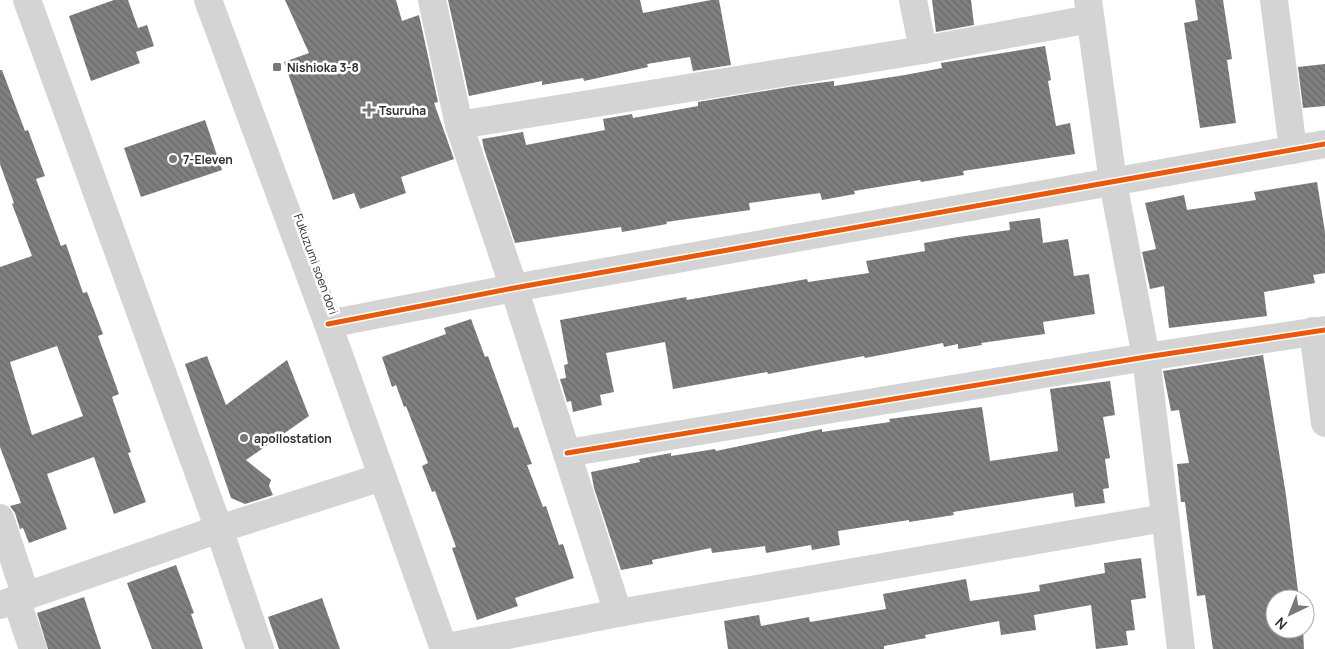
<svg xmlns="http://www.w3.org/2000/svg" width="1325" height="649" viewBox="0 0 1325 649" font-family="Manrope,sans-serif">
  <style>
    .building { fill: url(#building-back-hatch); fill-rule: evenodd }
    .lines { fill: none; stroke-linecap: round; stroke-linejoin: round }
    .minor { stroke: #d4d4d4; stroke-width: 28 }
    .cycleway-casing { stroke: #fff; stroke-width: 8 }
    .cycleway { stroke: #e8590c; stroke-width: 5 }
    .poi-dot { fill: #787878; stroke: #fff; stroke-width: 2 }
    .labels { text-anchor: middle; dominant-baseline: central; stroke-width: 5; stroke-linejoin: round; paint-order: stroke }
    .poi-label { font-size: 12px; font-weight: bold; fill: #303030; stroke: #fff; text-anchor: start }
    .street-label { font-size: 12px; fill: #303030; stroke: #fff }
  </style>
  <defs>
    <pattern id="building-back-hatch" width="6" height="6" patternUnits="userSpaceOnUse" patternTransform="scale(1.25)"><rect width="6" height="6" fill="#7f7f7f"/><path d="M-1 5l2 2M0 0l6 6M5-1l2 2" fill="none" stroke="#686868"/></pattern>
  </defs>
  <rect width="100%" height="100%" fill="#fff"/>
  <!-- building -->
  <g class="building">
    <path d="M 114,0 L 128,0 L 138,28 L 147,25 L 154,46 L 136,52 L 140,63 L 91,81 L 69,16 Z"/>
    <path d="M 285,0 L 396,0 L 402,21 L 419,15 L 438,102 L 434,103 L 454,159 L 401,177 L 406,193 L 360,209 L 354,193 L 333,200 L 284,62 L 309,53 Z"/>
    <path d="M 448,0 L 640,0 L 643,13 L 711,0 L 719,0 L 731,65 L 693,71 L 690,57 L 647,64 L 648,67 L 584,81 L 583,78 L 542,85 L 542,81 L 469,96 Z"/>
    <path d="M 932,0 L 971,0 L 974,25 L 936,32 Z"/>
    <path d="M 1195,0 L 1223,0 L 1232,59 L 1227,60 L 1236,123 L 1200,128 L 1184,23 L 1198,20 Z"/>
    <path d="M 1045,46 L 1051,80 L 1048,81 L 1056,126 L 1070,123 L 1075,154 L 963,171 L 964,175 L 921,182 L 920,180 L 854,191 L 855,194 L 822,200 L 820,193 L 749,203 L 750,210 L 666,222 L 667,224 L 622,232 L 621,227 L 515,243 L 484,149 L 482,139 L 523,132 L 526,145 L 605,130 L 603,119 L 632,114 L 633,118 L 698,106 L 698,102 L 795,86 L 834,81 L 834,86 L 905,75 L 942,68 L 941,63 Z"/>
    <path d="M 1325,64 L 1325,106 L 1303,108 L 1298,67 Z"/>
    <path d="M 0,70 L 2,70 L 25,131 L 28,130 L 45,176 L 36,179 L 61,246 L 66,244 L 83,293 L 87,292 L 103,334 L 98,336 L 119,394 L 112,397 L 131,452 L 128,453 L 146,502 L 114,514 L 94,457 L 47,474 L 67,529 L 29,543 L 23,528 L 20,529 L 15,513 L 10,506 L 21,503 L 0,447 L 0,267 L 32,256 L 12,204 L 14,203 L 0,164 ZM 57,346 L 83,416 L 32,435 L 10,362 Z"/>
    <path d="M 205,120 L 222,170 L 141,197 L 124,148 Z"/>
    <path d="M 1317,182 L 1325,232 L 1325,273 L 1313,275 L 1315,283 L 1264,292 L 1267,316 L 1169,328 L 1164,286 L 1150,289 L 1142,252 L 1156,249 L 1145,203 L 1184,195 L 1187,210 L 1256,200 L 1254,192 Z"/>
    <path d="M 1040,218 L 1043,243 L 1068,239 L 1074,276 L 1089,274 L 1095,314 L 1043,322 L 1045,334 L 981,343 L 982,345 L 958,349 L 958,344 L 944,347 L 943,343 L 865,358 L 864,356 L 768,374 L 767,372 L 673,389 L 665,342 L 606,353 L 614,392 L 600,395 L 602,405 L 573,412 L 571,401 L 567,402 L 560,379 L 566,378 L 564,365 L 568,364 L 560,320 L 686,297 L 687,300 L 807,279 L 808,282 L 869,273 L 866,261 L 925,251 L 924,243 L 958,237 L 1010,230 L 1009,222 Z"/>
    <path d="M 471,319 L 485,357 L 488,356 L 514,428 L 518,427 L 532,464 L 527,465 L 543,507 L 546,506 L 559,545 L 563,544 L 574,578 L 515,598 L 518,606 L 477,620 L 452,548 L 456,547 L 435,491 L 432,492 L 422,466 L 428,463 L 406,406 L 404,407 L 396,385 L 392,387 L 382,357 L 446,334 L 444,328 Z"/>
    <path d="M 1263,355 L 1286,495 L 1299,599 L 1275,599 L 1275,629 L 1303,629 L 1304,649 L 1213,649 L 1205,595 L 1197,596 L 1185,502 L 1181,502 L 1177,464 L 1189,463 L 1179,410 L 1171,411 L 1163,371 Z"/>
    <path d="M 207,356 L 226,405 L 287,360 L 309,416 L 246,460 L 271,480 L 269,486 L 273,495 L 267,497 L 245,504 L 231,498 L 185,364 Z"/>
    <path d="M 1110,381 L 1115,415 L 1103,417 L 1110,458 L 1105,459 L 1109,488 L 1103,489 L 1105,503 L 1075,507 L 1073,493 L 953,512 L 954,515 L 909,522 L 909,520 L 838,531 L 840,545 L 812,550 L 811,545 L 766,553 L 765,546 L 712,553 L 711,548 L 652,560 L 653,564 L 621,570 L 594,488 L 591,472 L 640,462 L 639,459 L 671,453 L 671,456 L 715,449 L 716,451 L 822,429 L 822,432 L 890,422 L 889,419 L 982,407 L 990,461 L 1058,451 L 1050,389 Z"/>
    <path d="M 1141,558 L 1146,598 L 1131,600 L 1135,630 L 1126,631 L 1128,645 L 1096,649 L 1091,605 L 1034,615 L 1036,630 L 1001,635 L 999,621 L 925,635 L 926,638 L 884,646 L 884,649 L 728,649 L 724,621 L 759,615 L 761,626 L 809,617 L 810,622 L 886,609 L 883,594 L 966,579 L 970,601 L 1040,591 L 1039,585 L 1105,573 L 1104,563 Z"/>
    <path d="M 176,565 L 194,613 L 191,614 L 203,649 L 152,649 L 127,583 Z"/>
    <path d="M 84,597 L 101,649 L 48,649 L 37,613 Z"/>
    <path d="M 322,598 L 340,649 L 279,649 L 268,617 Z"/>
  </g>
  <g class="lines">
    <!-- minor -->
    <g class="minor">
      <path d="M 27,0 L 219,529 L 260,649"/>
      <path d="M 208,0 L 328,324 L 444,649"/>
      <path d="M 432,0 L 459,125 L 514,288 L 618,613"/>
      <path d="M 913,0 L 923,50"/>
      <path d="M 1088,0 L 1113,182 L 1146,357 L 1181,649"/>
      <path d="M 1274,0 L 1293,150"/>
      <path d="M 459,125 L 923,50 L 1090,19"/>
      <path d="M 328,324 L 514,288 L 1325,144"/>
      <path d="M 1313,331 L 1325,423"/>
      <path d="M 567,453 L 1146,357 L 1325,330"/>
      <path d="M 0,518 L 26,596"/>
      <path d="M 16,599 L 33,649"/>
      <path d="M 0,605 L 219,529 L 382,477"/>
      <path d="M 443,648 L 618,613 L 1164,518"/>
    </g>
    <!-- cycleway casing -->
    <g class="cycleway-casing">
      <g id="cycleway">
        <path d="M 328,324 L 514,288 L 1325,144"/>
        <path d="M 567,453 L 1146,357 L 1325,330"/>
      </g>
    </g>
    <!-- cycleway -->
    <use href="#cycleway" class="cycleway"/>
  </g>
  <!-- markers -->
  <g class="poi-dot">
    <rect x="272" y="62" width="10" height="10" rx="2.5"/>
    <path d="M366.5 102.5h5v5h5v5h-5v5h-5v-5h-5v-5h5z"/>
    <circle cx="173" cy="159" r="5"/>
    <circle cx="244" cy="438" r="5"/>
  </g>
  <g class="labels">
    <!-- poi labels -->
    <g class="poi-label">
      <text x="287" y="67">Nishioka 3-8</text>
      <text x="379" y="110">Tsuruha</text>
      <text x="183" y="159">7-Eleven</text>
      <text x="254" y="438">apollostation</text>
    </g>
    <!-- street labels -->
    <g class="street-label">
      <text transform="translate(316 264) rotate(70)">Fukuzumi soen dori</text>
    </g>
  </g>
  <!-- north arrow -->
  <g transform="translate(1290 614) rotate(223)"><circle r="24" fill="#ffffff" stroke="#acacac"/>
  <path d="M0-4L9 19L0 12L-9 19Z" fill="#787878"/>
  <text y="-8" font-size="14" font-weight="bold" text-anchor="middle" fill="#303030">N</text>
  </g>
</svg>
